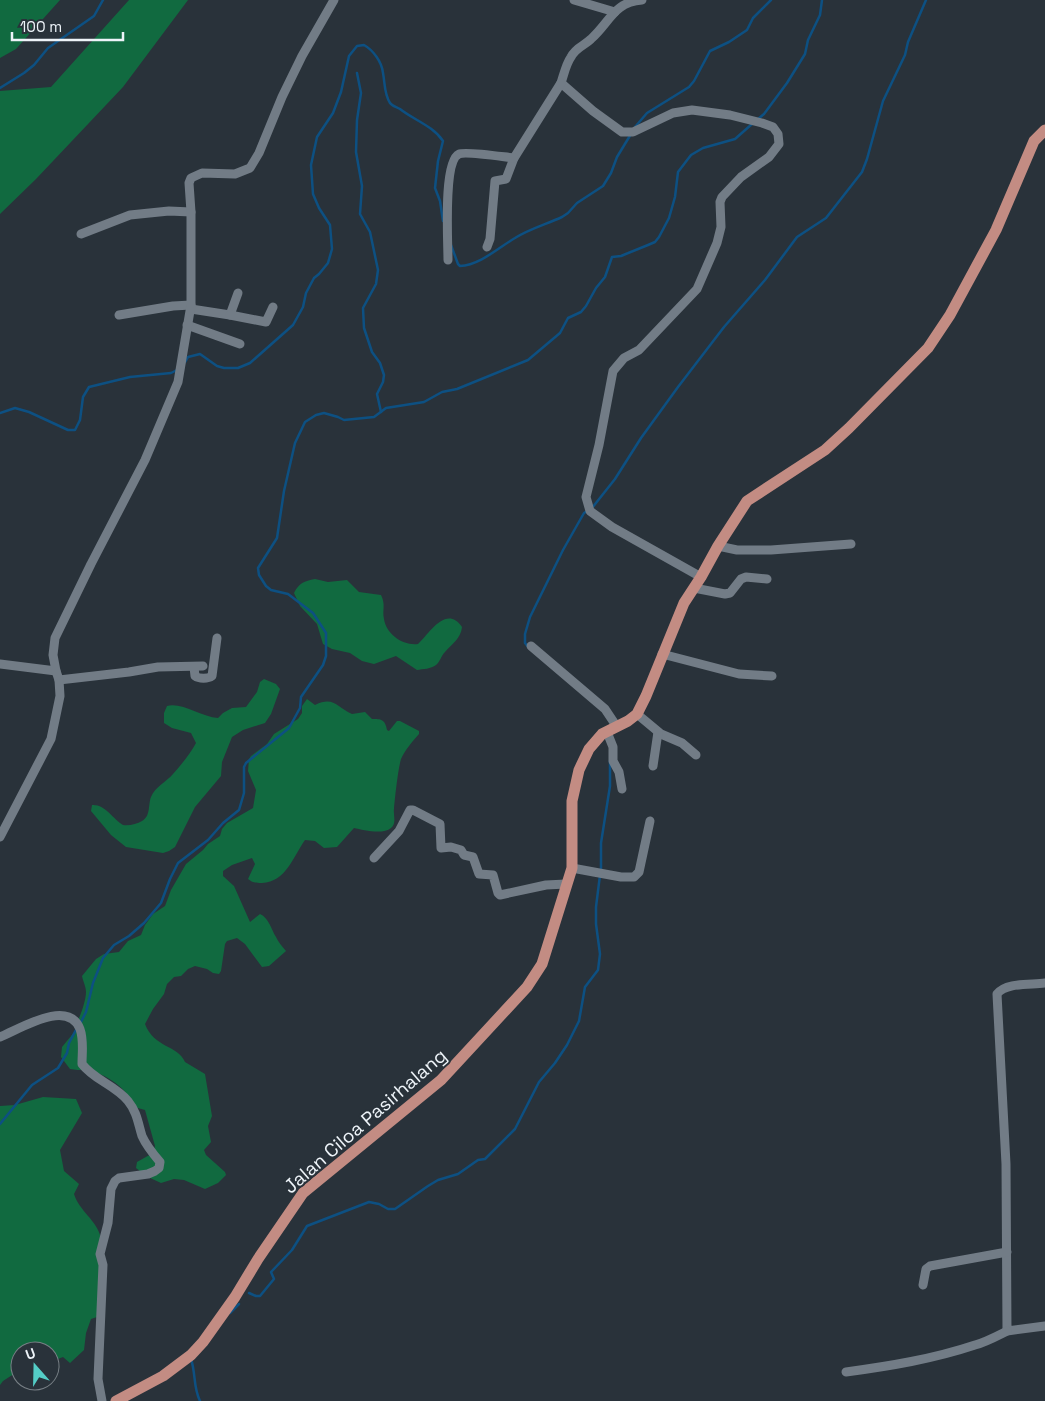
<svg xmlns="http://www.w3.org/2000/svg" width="1045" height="1401" viewBox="0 0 1045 1401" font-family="'Space Grotesk',sans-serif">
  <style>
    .forest { fill: #116a40 }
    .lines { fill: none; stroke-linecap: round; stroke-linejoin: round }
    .stream { stroke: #0d5082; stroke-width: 2.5 }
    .minor { stroke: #727c86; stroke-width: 9 }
    .major { stroke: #c38c83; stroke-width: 11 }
    .labels { text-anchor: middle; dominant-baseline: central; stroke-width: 4; stroke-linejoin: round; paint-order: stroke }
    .street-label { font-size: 19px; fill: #eef4f9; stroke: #29323a }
  </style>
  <rect width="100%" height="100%" fill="#29323a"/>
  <!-- forest -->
  <g class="forest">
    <path d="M 0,0 L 60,0 L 16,49 L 0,58 Z"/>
    <path d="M 129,0 L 188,0 L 123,87 L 36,179 L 0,214 L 0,91 L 51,87 Z"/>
    <path d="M 315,579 L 328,582 L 347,580 L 359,592 L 381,595 C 386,605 382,610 384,619 C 386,634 403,646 418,644 C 429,634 446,604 462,627 C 461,638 452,644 445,652 C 441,656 440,662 436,665 C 431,669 423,669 417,670 L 396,656 L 374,664 L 362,661 L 350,653 L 332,649 L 323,644 L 317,624 L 300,606 L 294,593 C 299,583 304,581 315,579 Z"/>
    <path d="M 264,679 L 276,684 L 280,689 L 271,714 L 265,723 L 243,730 L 232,737 L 222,762 L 221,776 L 195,807 L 175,847 L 169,851 L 163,853 L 126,847 L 111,835 L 91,811 L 92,805 C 105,804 113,819 123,825 C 129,826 137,824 142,821 C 151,816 148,804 151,797 C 155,787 166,782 173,774 C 181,765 190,754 196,743 L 191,733 L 172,728 L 164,723 L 164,713 L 167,706 C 182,702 201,717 218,718 L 223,713 L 232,708 L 246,707 L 257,692 L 260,682 Z"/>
    <path d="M 307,699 L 315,705 C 334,696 336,707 352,714 L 365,712 L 372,719 C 381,719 385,719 387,730 L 389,731 L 397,721 L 400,721 L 419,731 L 419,734 C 412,742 405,750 401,759 C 398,769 395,798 394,809 C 393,815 397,823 391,828 C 383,835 363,830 354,828 L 337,847 L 324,848 L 315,841 L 305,840 C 293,857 286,882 262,883 C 256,883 253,883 248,879 L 255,864 L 252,858 L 232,865 L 223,871 L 223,876 L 234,886 L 250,922 L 260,914 C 269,918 271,929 276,937 C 278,942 282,946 286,951 L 269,966 L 262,967 L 245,944 L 237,938 L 227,941 L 225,944 L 221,971 L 219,974 L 213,973 L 207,969 L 195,966 L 188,969 L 181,976 L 174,977 L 167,984 L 164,994 L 153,1009 L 145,1024 C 154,1048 178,1045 185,1062 L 205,1074 L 212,1116 L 208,1126 L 211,1142 L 204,1150 L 206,1155 L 225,1172 L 226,1175 L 218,1183 L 205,1189 L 184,1180 L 174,1179 L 161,1183 L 148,1177 L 136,1168 L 137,1162 L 153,1153 L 155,1146 L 145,1110 L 134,1107 C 128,1088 105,1073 86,1070 C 80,1070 75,1070 70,1069 L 61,1057 L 62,1047 L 76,1030 L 75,1025 C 80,1019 86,1000 86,992 C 86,987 83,981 82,976 L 96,959 L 104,954 L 119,952 L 128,941 L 141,935 L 145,925 L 153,914 L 165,906 L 171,890 L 186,864 L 203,850 L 208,844 L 220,836 L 222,829 L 227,823 L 253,808 L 256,790 L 248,771 L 249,759 L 251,756 L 267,744 L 274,734 L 298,719 L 302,713 L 302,706 Z"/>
    <path d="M 43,1097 L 76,1099 L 82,1113 L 60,1150 L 64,1171 L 79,1184 L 74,1194 C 79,1211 97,1220 101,1238 L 97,1317 L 91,1319 L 86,1333 L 84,1350 L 70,1363 L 63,1357 L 50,1362 L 50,1351 L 20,1351 L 20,1370 L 3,1381 L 0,1385 L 0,1106 L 15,1105 Z"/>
  </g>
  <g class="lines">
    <!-- stream -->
    <g class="stream">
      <path d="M 357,73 L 361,93 L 357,120 L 356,152 L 362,186 L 360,214 L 370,232 L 378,270 L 376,284 L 363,308 L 364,328 L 372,352 L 380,363 L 384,375 L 383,382 L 377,394 L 381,412"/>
      <path d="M 0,88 L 24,73 L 34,65 L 48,48 L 94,16 L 103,0"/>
      <path d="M 758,119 L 764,114 L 787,83 L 805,54 L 808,40 L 820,15 L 822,0"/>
      <path d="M 635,127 L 647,113 L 689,87 L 694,81 L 710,51 L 729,42 L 747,30 L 753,18 L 771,0"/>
      <path d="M 451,245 L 458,264 L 460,266 C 480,265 498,248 515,238 C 529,229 547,224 562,217 L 568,213 L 577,203 L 603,186 L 611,173 L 617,157 L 631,134"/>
      <path d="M 185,362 L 188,357 L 200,354 L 217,366 L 224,368 L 238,368 L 250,363 L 293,325 L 303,307 L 306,293 L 314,278 L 319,274 L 328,263 L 332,249 L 330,225 L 319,208 L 313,194 L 311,165 L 317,137 L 333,113 L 341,92 L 349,56 L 357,46 L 364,45 C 373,50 382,62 383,73 C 385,83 384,94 390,103 C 392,106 397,107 400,109 C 414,120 433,126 443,141 L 438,161 L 435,188 L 440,201 L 443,221"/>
      <path d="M 0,413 L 15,408 L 29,412 L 68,430 L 75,430 L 80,420 L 83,397 L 89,387 L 130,377 L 171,373 L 179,369"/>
      <path d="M 529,648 L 525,643 L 525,634 L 530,617 L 563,550 L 584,513 L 592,508 L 615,479 L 641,438 L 678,387 L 724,327 L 765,280 L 797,237 L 826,218 L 862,172 L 867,159 L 883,101 L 905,55 L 908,42 L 926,0"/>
      <path d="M 601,870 L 601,843 L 610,786 L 610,761"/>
      <path d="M 80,1024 L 86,1012 L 93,983 L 103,958 L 114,945 L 129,936 L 144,923 L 161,903 L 170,879 L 178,863 L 208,840 L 223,823 L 239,810 L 244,793 L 244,767 L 246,763 L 289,728 L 300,708 L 301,697 L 323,665 L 326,656 L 326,633 L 313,613 L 288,594 L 271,590 L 266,586 L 259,575 L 258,568 L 277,538 L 284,491 L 295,443 L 305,422 L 316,415 L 324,413 L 338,417 L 344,420 L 374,417 L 386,408 L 424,402 L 442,392 L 457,389 L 528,360 L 560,333 L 568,318 L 581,312 L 586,306 L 596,288 L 605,277 L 612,257 L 621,256 L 648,245 L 655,242 L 659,237 L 669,218 L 675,197 L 678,172 L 691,155 L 703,148 L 735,139 L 752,124"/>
      <path d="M 0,1124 L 32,1085 L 58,1068 L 67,1053 L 69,1043 L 77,1028"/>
      <path d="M 249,1293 L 256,1296 L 260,1296 L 274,1279 L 271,1272 L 292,1250 L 307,1226 L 369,1202 L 379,1204 L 388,1209 L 395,1209 L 428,1186 L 438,1180 L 458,1174 L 478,1160 L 485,1159 L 515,1129 L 539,1082 L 555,1063 L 567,1045 L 579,1021 L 585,987 L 598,970 L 600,954 L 596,924 L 596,907 L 600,875"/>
      <path d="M 230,1313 L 239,1304"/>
      <path d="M 191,1359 C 196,1374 193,1387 200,1401"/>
    </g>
    <!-- minor -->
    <g class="minor">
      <path d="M 574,0 L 615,12"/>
      <path d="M 642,0 C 614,2 610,22 591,39 C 584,46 576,47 571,57 C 566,64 564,74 561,83 L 593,111 L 622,132 L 633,132 L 673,113 L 692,110 L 730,115 L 762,123 L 773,127 L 778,134 L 779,144 L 769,157 L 741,177 L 722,197 L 720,202 L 721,227 L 717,243 L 697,289 L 639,350 L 624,358 L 613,371 L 599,445 L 586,497 L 590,511 L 612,527 L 701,577"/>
      <path d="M 81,234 L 130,215 L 169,211 L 191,212"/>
      <path d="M 487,247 L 490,239 L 495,181 L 506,179 L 514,158 L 561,83"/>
      <path d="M 448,260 C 448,242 443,161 459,154 C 466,151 504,157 514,158"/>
      <path d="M 191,309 L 230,315 L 238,293"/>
      <path d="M 119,315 L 173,306 L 191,305"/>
      <path d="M 230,315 L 266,322 L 273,307"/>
      <path d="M 187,325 L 240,344"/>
      <path d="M 718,546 L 737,550 L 771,550 L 851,544"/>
      <path d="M 694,588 L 725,594 L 730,593 L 741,579 L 746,577 L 767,579"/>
      <path d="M 531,646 L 605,709 L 617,727"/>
      <path d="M 662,654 L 739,674 L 772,676"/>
      <path d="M 0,664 L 56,671"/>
      <path d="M 194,667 L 195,676 C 199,679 208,679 212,676 L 217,638"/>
      <path d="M 59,680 L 129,672 L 158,667 L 203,666"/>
      <path d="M 637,714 L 661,734 L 682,743 L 696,755"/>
      <path d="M 607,732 L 613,747 L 613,761 L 619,772 L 622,789"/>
      <path d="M 653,766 L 658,732"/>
      <path d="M 0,837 L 51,739 L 60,696 L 59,680 L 56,671 L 53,655 L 55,638 L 91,564 L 145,460 L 178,382 L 191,305 L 191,212 L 189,183 L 191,178 L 202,173 L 235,174 L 250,168 L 259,153 L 282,97 L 302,56 L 334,0"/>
      <path d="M 374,858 L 399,831 L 410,810 L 413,810 L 440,824 L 441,848 L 451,847 L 461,850 L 464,855 L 473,857 L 479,874 L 493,875 L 498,893 L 500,895 L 546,885 L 566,884"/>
      <path d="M 572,868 L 621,877 L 634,877 L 639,872 L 650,821"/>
      <path d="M 1045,983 C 1031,985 1006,982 997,994 L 1006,1164 L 1007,1331 L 1045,1326"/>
      <path d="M 0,1037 C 20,1029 68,998 80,1029 C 84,1040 82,1052 82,1064 C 94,1080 115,1085 128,1101 C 137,1112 138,1123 142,1136 C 146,1145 154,1155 160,1162 L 159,1168 L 155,1171 L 148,1174 L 119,1178 L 115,1181 L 111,1189 L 108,1223 L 100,1254 L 103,1265 L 98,1379 L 102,1401"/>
      <path d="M 923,1285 L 926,1269 L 930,1266 L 1007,1252"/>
      <path d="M 846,1372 C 890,1366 933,1359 975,1345 C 986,1342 997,1336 1007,1331"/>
    </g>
    <!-- major -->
    <path class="major" d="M 116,1401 L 163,1376 L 191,1355 L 203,1342 L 235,1297 L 258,1259 L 303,1193 L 441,1080 L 527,987 L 542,964 L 572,868 L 572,801 L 579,770 L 589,749 L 602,734 L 628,721 L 637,714 L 646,696 L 684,603 L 701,577 L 718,546 L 747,501 L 825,450 L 849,428 L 928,348 L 950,315 L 996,230 L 1034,141 L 1045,130"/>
  </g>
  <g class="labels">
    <!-- street labels -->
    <g class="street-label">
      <text transform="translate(365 1121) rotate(-41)">Jalan Ciloa Pasirhalang</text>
    </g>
  </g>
  <!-- north arrow -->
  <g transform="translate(35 1366) rotate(340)"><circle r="24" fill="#29323a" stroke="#788086"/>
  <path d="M0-4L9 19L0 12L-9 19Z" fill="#54cdc6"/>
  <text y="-8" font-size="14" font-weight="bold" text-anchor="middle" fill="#eef4f9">U</text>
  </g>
  <!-- scale -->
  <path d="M12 32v8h111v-8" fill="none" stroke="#eef4f9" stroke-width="2.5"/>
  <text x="20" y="32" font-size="15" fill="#eef4f9" stroke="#29323a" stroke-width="4" paint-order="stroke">100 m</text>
</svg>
